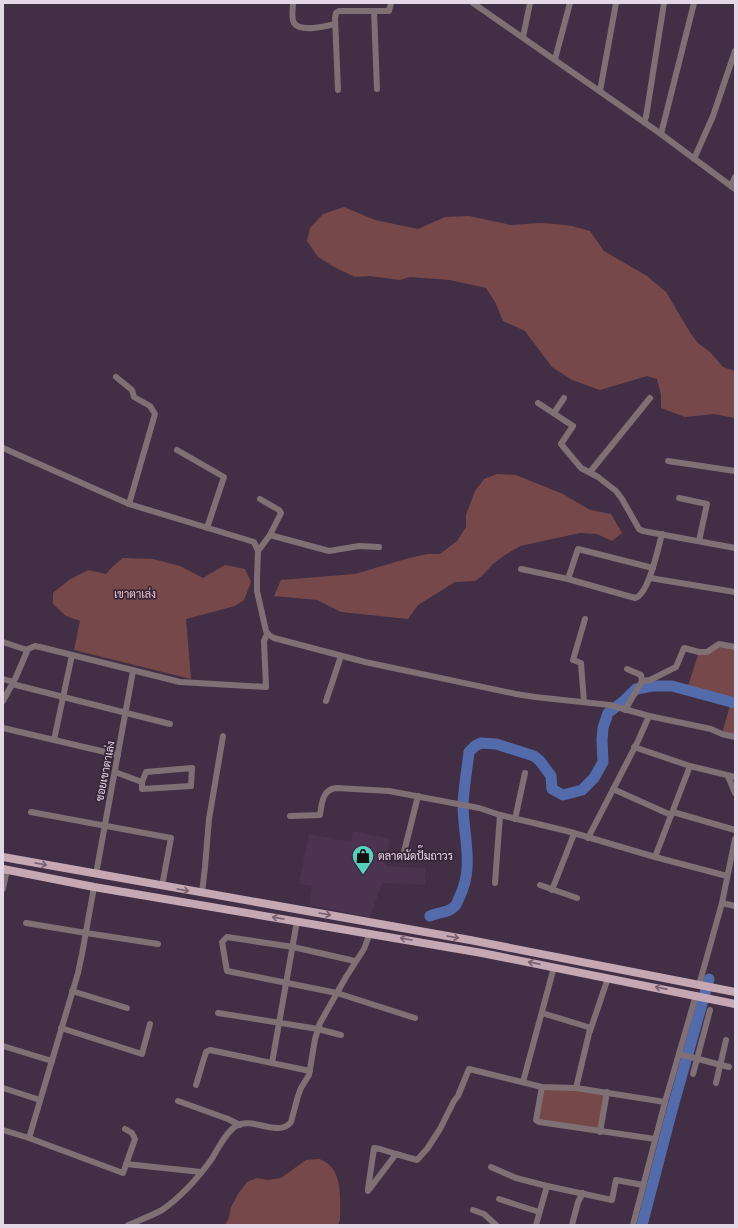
<svg xmlns="http://www.w3.org/2000/svg" width="738" height="1228" viewBox="0 0 738 1228" font-family="'Public Sans',Sarabun,sans-serif">
  <style>
    .built { fill: #4c3450 }
    .green { fill: #774849 }
    .lines { fill: none; stroke-linecap: round; stroke-linejoin: round }
    .river { stroke: #536bab; stroke-width: 11 }
    .minor { stroke: #7f7076; stroke-width: 6 }
    .major { stroke: #c6a8b5; stroke-width: 8 }
    .oneway { stroke: #776071 }
    .labels { text-anchor: middle; dominant-baseline: central; stroke-width: 3.5; stroke-linejoin: round; paint-order: stroke }
    .park-label { font-size: 11px; fill: #f2c3c3; stroke: #37253a }
    .street-label { font-size: 11px; fill: #e5d8e6; stroke: #37253a }
    .poi-label { font-size: 11px; fill: #e5d8e6; stroke: #37253a; text-anchor: start }
  </style>
  <rect width="100%" height="100%" fill="#422f45"/>
  <!-- built -->
  <path class="built" d="M 353,831 L 390,839 L 385,866 L 425,868 L 425,885 L 382,883 L 370,917 L 309,905 L 312,886 L 299,884 L 309,834 L 351,842 Z"/>
  <!-- green -->
  <g class="green">
    <path d="M 344,207 L 375,220 L 418,229 L 445,217 L 469,216 L 511,225 L 540,223 L 556,224 L 572,226 L 590,231 L 604,251 L 647,276 L 666,292 L 691,334 L 698,343 L 710,352 L 723,367 L 735,371 L 735,418 L 714,414 L 685,417 L 661,408 L 661,395 L 657,379 L 647,376 L 600,390 L 572,380 L 552,367 L 525,331 L 503,321 L 495,302 L 486,288 L 450,280 L 410,277 L 400,280 L 370,276 L 355,277 L 336,268 L 318,257 L 307,241 L 310,228 L 323,214 Z"/>
    <path d="M 497,474 L 516,475 L 563,494 L 590,510 L 611,514 L 622,533 L 612,541 L 597,534 L 580,533 L 520,546 L 505,555 L 493,564 L 482,576 L 475,581 L 455,582 L 418,605 L 408,619 L 341,612 L 317,600 L 274,596 L 281,580 L 355,574 L 409,558 L 428,554 L 440,554 L 457,541 L 466,527 L 466,515 L 475,491 L 484,479 Z"/>
    <path d="M 123,558 L 153,559 L 180,566 L 203,578 L 225,565 L 245,569 L 251,582 L 244,600 L 235,606 L 186,619 L 191,679 L 74,650 L 80,621 L 66,616 L 53,604 L 53,593 L 69,580 L 88,570 L 106,574 L 112,567 Z"/>
    <path d="M 719,644 L 735,647 L 735,737 L 722,734 L 730,705 L 686,692 L 699,652 L 707,652 Z"/>
    <path d="M 542,1087 L 607,1092 L 600,1132 L 536,1120 Z"/>
    <path d="M 319,1159 C 344,1167 340,1199 340,1220 L 338,1225 L 225,1225 L 229,1218 L 231,1207 L 238,1194 L 247,1182 L 257,1178 L 268,1180 L 281,1178 L 306,1160 Z"/>
  </g>
  <g class="lines">
    <!-- river -->
    <g class="river">
      <path d="M 430,916 C 438,912 449,913 455,906 C 457,904 458,900 459,898 C 475,867 463,836 463,804 C 464,786 467,769 469,752 L 475,746 L 481,743 L 496,744 L 534,756 L 540,761 L 551,776 L 552,789 L 563,795 L 582,790 L 594,778 L 603,762 L 602,740 L 603,728 L 608,713 L 625,700 L 636,689 L 653,686 L 672,686 L 735,703"/>
      <path d="M 642,1225 L 672,1110 L 709,979"/>
    </g>
    <!-- minor -->
    <g class="minor">
      <path d="M 293,3 C 293,8 291,18 294,23 C 301,33 326,26 335,24"/>
      <path d="M 473,3 L 661,134 L 735,189"/>
      <path d="M 374,11 L 377,89"/>
      <path d="M 523,37 L 530,3"/>
      <path d="M 555,59 L 570,3"/>
      <path d="M 338,90 L 335,18 L 336,13 L 339,11 L 389,11 L 391,3"/>
      <path d="M 600,91 L 616,3"/>
      <path d="M 644,122 L 646,117 L 664,3"/>
      <path d="M 661,134 L 694,3"/>
      <path d="M 694,159 L 713,116 L 735,51"/>
      <path d="M 731,186 L 735,177"/>
      <path d="M 116,377 L 132,390 L 134,397 L 150,406 L 155,414 L 129,504"/>
      <path d="M 538,403 L 573,426 L 561,444 L 581,468 L 598,477 L 616,491 L 622,499 L 639,529 L 643,531 L 735,548"/>
      <path d="M 554,413 L 564,398"/>
      <path d="M 3,448 L 129,504 L 254,542 L 258,551 L 257,578 L 257,591 L 266,631 L 269,635 L 274,638 L 365,662 L 516,694 L 535,697 L 610,705 L 649,716 L 711,729 L 722,734 L 735,737"/>
      <path d="M 177,450 L 224,477 L 207,528"/>
      <path d="M 668,461 L 735,471"/>
      <path d="M 590,472 L 650,398"/>
      <path d="M 679,498 L 707,504 L 699,541"/>
      <path d="M 260,499 L 279,510 L 281,513 L 270,535"/>
      <path d="M 258,551 L 270,535 L 329,551 L 359,546 L 379,547"/>
      <path d="M 521,569 L 568,579 L 635,598 C 649,594 658,548 662,534"/>
      <path d="M 650,578 L 735,592"/>
      <path d="M 568,579 L 578,549 L 653,568"/>
      <path d="M 3,642 L 27,650"/>
      <path d="M 627,669 L 641,675 L 642,681"/>
      <path d="M 3,679 L 13,682"/>
      <path d="M 12,684 L 170,724"/>
      <path d="M 3,701 L 16,677 L 28,649 L 35,646 L 44,648 L 180,682 L 266,687 L 264,641 L 267,634"/>
      <path d="M 326,701 L 341,656"/>
      <path d="M 584,702 L 581,663 L 573,660 L 585,619"/>
      <path d="M 625,710 L 642,681 L 650,680 L 676,667 L 684,648 L 699,652 L 707,652 L 719,644 L 735,647"/>
      <path d="M 3,728 L 118,755"/>
      <path d="M 54,740 L 72,655"/>
      <path d="M 634,747 L 690,766 L 735,777"/>
      <path d="M 115,772 L 142,782 L 142,789 L 191,786 L 192,768 L 146,772 L 142,782"/>
      <path d="M 728,776 L 735,793"/>
      <path d="M 613,789 L 671,815"/>
      <path d="M 31,812 L 171,838 L 162,886"/>
      <path d="M 673,812 L 735,830"/>
      <path d="M 290,816 L 320,815 C 322,803 322,790 336,788 L 389,791 L 479,808 L 500,815 L 567,831 L 655,857 L 727,876"/>
      <path d="M 515,819 L 525,773"/>
      <path d="M 588,838 L 638,741 L 649,716"/>
      <path d="M 403,856 L 418,796"/>
      <path d="M 655,857 L 690,766"/>
      <path d="M 96,874 L 133,671"/>
      <path d="M 495,883 L 500,815"/>
      <path d="M 540,885 L 577,898"/>
      <path d="M 3,889 L 7,869"/>
      <path d="M 552,890 L 574,834"/>
      <path d="M 202,893 L 205,867 L 209,819 L 223,736"/>
      <path d="M 722,903 L 735,906"/>
      <path d="M 26,923 L 86,933 L 158,944"/>
      <path d="M 355,961 L 293,947 L 227,937 L 222,942 L 227,971 L 337,993 L 415,1018"/>
      <path d="M 699,985 L 722,903 L 735,839"/>
      <path d="M 72,991 L 127,1008"/>
      <path d="M 218,1013 L 318,1029 L 341,1035"/>
      <path d="M 542,1013 L 588,1027 L 590,1029 L 576,1088"/>
      <path d="M 61,1028 L 142,1054 L 150,1024"/>
      <path d="M 590,1031 L 608,978"/>
      <path d="M 3,1046 L 52,1061"/>
      <path d="M 679,1054 L 729,1067"/>
      <path d="M 272,1063 L 297,921"/>
      <path d="M 693,1074 L 710,1010"/>
      <path d="M 523,1082 L 554,967"/>
      <path d="M 716,1083 L 726,1040"/>
      <path d="M 196,1085 L 206,1052 L 210,1050 L 310,1071"/>
      <path d="M 542,1087 L 536,1120 L 539,1122 L 655,1139"/>
      <path d="M 3,1088 L 40,1100"/>
      <path d="M 178,1101 L 228,1119 L 240,1125"/>
      <path d="M 3,1130 L 29,1138 L 123,1173 L 135,1139 L 132,1133 L 125,1129"/>
      <path d="M 600,1132 L 607,1092"/>
      <path d="M 29,1138 L 78,973 L 82,954 L 94,887"/>
      <path d="M 126,1164 L 201,1172"/>
      <path d="M 491,1167 L 516,1178 L 547,1186"/>
      <path d="M 368,1189 L 374,1148 L 380,1149 L 396,1154"/>
      <path d="M 368,1191 L 396,1154 L 417,1160 L 427,1149 L 440,1129 L 454,1101 L 458,1096 L 469,1069 L 542,1087 L 576,1088 L 665,1102"/>
      <path d="M 499,1199 L 511,1203 L 539,1212"/>
      <path d="M 473,1210 L 484,1214 L 496,1225"/>
      <path d="M 128,1225 C 140,1220 151,1216 162,1210 C 181,1197 197,1179 211,1160 C 218,1149 225,1133 236,1126 C 252,1116 279,1138 291,1122 L 298,1096 L 301,1088 L 309,1075 L 315,1039 L 320,1023 L 346,977 L 364,949 L 370,933"/>
      <path d="M 536,1225 L 547,1186 L 612,1200 L 616,1180 L 643,1185"/>
      <path d="M 572,1225 L 578,1202 L 583,1193"/>
      <path d="M 633,1225 L 665,1102 L 696,995"/>
    </g>
    <!-- major -->
    <g class="major">
      <path d="M 3,857 L 470,940 L 735,992"/>
      <path d="M 3,869 L 94,887 L 482,953 L 735,1004"/>
    </g>
  </g>
  <!-- one-way arrows -->
  <defs><path id="oneway-shaft" d="M-6 0H5M1.5-3L5.5 0L1.5 3" fill="none" stroke-width="1.6" stroke-linecap="round" stroke-linejoin="round"/></defs>
  <g class="oneway">
    <use href="#oneway-shaft" transform="translate(41 864) rotate(10)"/>
    <use href="#oneway-shaft" transform="translate(183 890) rotate(10)"/>
    <use href="#oneway-shaft" transform="translate(325 914) rotate(10)"/>
    <use href="#oneway-shaft" transform="translate(278 918) rotate(-170)"/>
    <use href="#oneway-shaft" transform="translate(453 937) rotate(10)"/>
    <use href="#oneway-shaft" transform="translate(406 939) rotate(-170)"/>
    <use href="#oneway-shaft" transform="translate(534 963) rotate(-169)"/>
    <use href="#oneway-shaft" transform="translate(661 988) rotate(-169)"/>
  </g>
  <!-- icons -->
  <defs>
    <g id="shop-pin" transform="scale(1.15)"><path d="M0 17L-7.5 6A9.5 9.5 0 1 1 7.5 6Z" fill="#59cebf" stroke="#37253a"/><path d="M-5-2.5h2.3a2.7 3.5 0 0 1 5.4 0H5L5.5 6h-11ZM-1.5-2.5h3a1.5 2.3 0 0 0-3 0Z" fill="#111"/></g>
  </defs>
  <g fill-rule="evenodd">
    <use href="#shop-pin" x="363" y="856"/>
  </g>
  <g class="labels">
    <!-- park labels -->
    <g class="park-label">
      <text x="135" y="594">เขาตาเล่ง</text>
    </g>
    <!-- street labels -->
    <g class="street-label">
      <text transform="translate(105 771) rotate(-79)">ซอยเขาตาเล่ง</text>
    </g>
    <!-- poi labels -->
    <g class="poi-label">
      <text x="378" y="856">ตลาดนัดปั๊มถาวร</text>
    </g>
  </g>
  <!-- border -->
  <rect width="738" height="1228" fill="none" stroke="#e5d8e6" stroke-width="8"/>
</svg>
